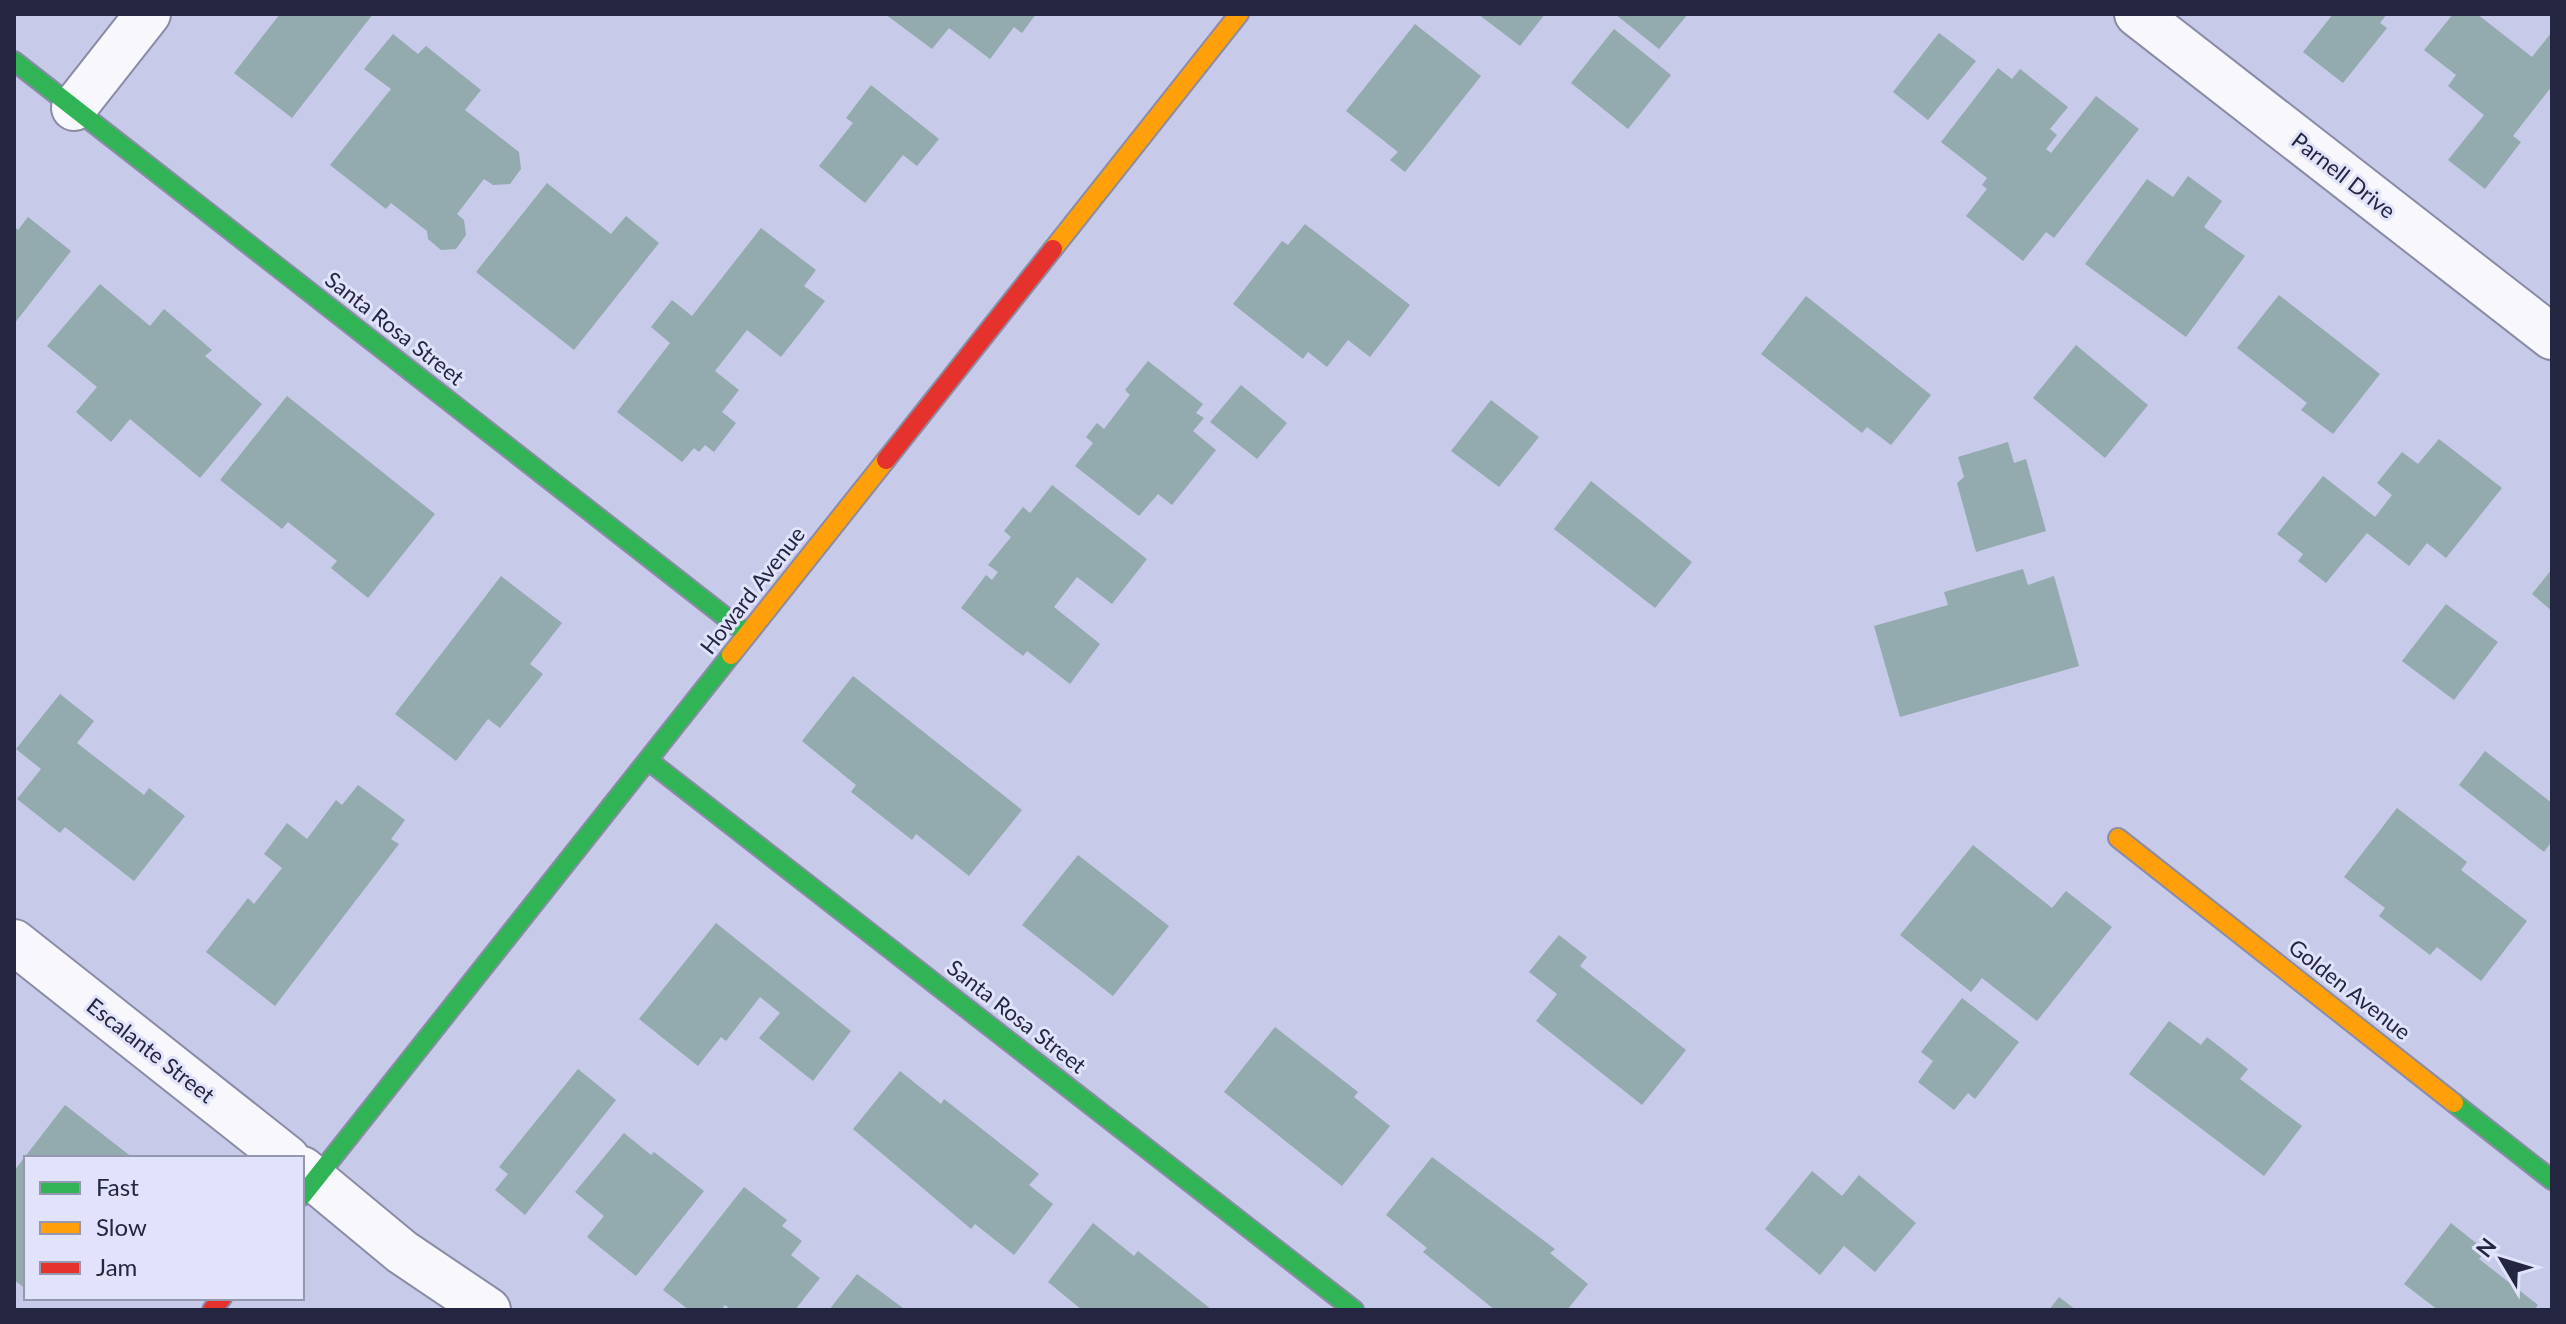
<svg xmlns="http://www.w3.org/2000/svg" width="2566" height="1324" viewBox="0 0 2566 1324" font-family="Lato,sans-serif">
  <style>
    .building { fill: #93aaae }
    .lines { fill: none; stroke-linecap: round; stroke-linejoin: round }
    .street-casing { stroke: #8a8ca5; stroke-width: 48 }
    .fast-casing { stroke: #8a8ca5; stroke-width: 22 }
    .slow-casing { stroke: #8a8ca5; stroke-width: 22 }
    .jam-casing { stroke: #8a8ca5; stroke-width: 22 }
    .street { stroke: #f7f7fc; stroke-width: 44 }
    .fast { stroke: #30b455; stroke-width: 18 }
    .slow { stroke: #ff9f0a; stroke-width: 18 }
    .jam { stroke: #e5322d; stroke-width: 18 }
    .labels { text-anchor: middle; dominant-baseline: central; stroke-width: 6; stroke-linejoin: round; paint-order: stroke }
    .street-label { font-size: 22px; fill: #242641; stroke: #e0e3f9 }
  </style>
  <rect width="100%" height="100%" fill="#c7cae9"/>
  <!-- building -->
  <g class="building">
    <path d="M 280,14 L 373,14 L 292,118 L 234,73 Z"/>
    <path d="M 885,14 L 1036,14 L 1022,33 L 1014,27 L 990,59 L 949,28 L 932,49 Z"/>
    <path d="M 1478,14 L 1545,14 L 1520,46 Z"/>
    <path d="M 1615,14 L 1688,14 L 1659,49 Z"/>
    <path d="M 2333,14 L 2387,14 L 2380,23 L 2387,28 L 2343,83 L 2303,52 Z"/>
    <path d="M 2453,14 L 2477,14 L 2532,57 L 2552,32 L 2552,86 L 2513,136 L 2521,142 L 2485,189 L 2448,160 L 2484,115 L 2448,86 L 2456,75 L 2424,50 Z"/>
    <path d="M 1415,24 L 1481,76 L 1405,172 L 1390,160 L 1398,152 L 1346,111 Z"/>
    <path d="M 1614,29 L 1671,75 L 1628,129 L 1571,83 Z"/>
    <path d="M 1939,33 L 1976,61 L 1928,120 L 1893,92 Z"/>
    <path d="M 393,34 L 418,54 L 426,46 L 481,90 L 465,110 L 519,152 L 521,169 L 510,184 L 493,185 L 484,179 L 457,214 L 464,220 L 466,235 L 456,249 L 441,250 L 428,239 L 427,231 L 391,203 L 386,209 L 330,165 L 391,89 L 364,69 Z"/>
    <path d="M 1998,68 L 2012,79 L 2020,69 L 2068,107 L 2050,129 L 2057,135 L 2046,149 L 2051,153 L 2096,96 L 2139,129 L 2054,238 L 2046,232 L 2023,261 L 1966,216 L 1987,189 L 1982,185 L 1987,178 L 1941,142 Z"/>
    <path d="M 871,85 L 939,139 L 917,166 L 903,155 L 865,203 L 819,166 L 853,123 L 846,118 Z"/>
    <path d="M 2188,176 L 2222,201 L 2204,227 L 2245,256 L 2186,337 L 2085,264 L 2147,179 L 2173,197 Z"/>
    <path d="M 547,183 L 611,234 L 626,216 L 659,243 L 574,350 L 476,272 Z"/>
    <path d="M 28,217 L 71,251 L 14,324 L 14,226 L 18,230 Z"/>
    <path d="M 1305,224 L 1410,305 L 1370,357 L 1348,340 L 1327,367 L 1308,352 L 1303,359 L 1233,304 L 1282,241 L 1288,245 Z"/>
    <path d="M 761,228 L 816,270 L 804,286 L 825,301 L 781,357 L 747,330 L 715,371 L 739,390 L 722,412 L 736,423 L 714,452 L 705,445 L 699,452 L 694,448 L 682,462 L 617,412 L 670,343 L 651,327 L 672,300 L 692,316 Z"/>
    <path d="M 100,284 L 150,326 L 164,309 L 212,350 L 205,356 L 262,404 L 200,478 L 130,419 L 111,442 L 76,412 L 97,387 L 47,346 Z"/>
    <path d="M 2279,295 L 2380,374 L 2333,434 L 2301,410 L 2307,403 L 2237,348 Z"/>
    <path d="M 1806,296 L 1931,395 L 1891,445 L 1867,427 L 1862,433 L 1761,354 Z"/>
    <path d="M 2076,345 L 2148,405 L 2105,458 L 2033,398 Z"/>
    <path d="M 1148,361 L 1203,404 L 1196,413 L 1204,418 L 1193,431 L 1216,450 L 1172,505 L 1158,494 L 1139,516 L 1075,466 L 1093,443 L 1086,437 L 1097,423 L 1104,429 L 1130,395 L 1125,390 Z"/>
    <path d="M 1241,385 L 1287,423 L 1257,459 L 1210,422 Z"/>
    <path d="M 287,396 L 435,514 L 368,598 L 331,568 L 337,561 L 288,522 L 282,529 L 220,480 Z"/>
    <path d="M 1491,400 L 1539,437 L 1499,487 L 1451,451 Z"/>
    <path d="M 2439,439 L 2502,488 L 2446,558 L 2427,543 L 2409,566 L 2367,533 L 2326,583 L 2298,561 L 2303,554 L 2277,534 L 2323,476 L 2375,517 L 2392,495 L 2377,483 L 2402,452 L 2418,464 Z"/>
    <path d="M 2008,442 L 2014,463 L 2026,459 L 2046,531 L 1976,552 L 1957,483 L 1964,477 L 1958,457 Z"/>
    <path d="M 1591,481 L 1692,562 L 1655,608 L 1554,529 Z"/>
    <path d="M 1052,485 L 1147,559 L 1112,604 L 1077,577 L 1054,607 L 1100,644 L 1070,684 L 1027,651 L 1023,656 L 961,608 L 986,575 L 992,580 L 998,572 L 988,565 L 1011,537 L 1004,531 L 1023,507 L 1030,513 Z"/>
    <path d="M 2023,569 L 2028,585 L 2054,576 L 2079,666 L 1900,717 L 1874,626 L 1948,605 L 1944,592 Z"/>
    <path d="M 2552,569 L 2552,611 L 2532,594 Z"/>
    <path d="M 501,576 L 562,623 L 530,664 L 543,674 L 500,728 L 488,719 L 456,761 L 395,714 Z"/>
    <path d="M 2446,604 L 2498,642 L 2454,700 L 2402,661 Z"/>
    <path d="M 853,676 L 1022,810 L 969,876 L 916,834 L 912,840 L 851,792 L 856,785 L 802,741 Z"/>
    <path d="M 60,694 L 94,721 L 77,743 L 144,795 L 149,788 L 185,816 L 134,881 L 65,827 L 60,833 L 17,799 L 41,769 L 16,749 Z"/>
    <path d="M 2485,751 L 2552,803 L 2552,841 L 2544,852 L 2459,785 Z"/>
    <path d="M 358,785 L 405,820 L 391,839 L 399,844 L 275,1006 L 206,952 L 248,898 L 254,904 L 282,868 L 264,854 L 287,823 L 307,839 L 336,800 L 342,805 Z"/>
    <path d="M 2397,808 L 2467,862 L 2461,870 L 2527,921 L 2481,981 L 2437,947 L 2430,955 L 2379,916 L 2385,908 L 2344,877 Z"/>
    <path d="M 1973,845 L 2052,908 L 2066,891 L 2112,927 L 2037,1021 L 1982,978 L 1971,992 L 1900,935 Z"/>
    <path d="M 1078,855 L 1169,926 L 1113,996 L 1022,925 Z"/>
    <path d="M 716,923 L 851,1031 L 813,1081 L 759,1038 L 780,1013 L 760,997 L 726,1041 L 721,1037 L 698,1066 L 639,1019 Z"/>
    <path d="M 1559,935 L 1587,957 L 1580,966 L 1686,1050 L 1642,1105 L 1536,1021 L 1557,994 L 1529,972 Z"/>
    <path d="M 1962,998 L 2019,1042 L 1975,1099 L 1968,1093 L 1954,1110 L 1918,1082 L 1933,1061 L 1921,1052 Z"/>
    <path d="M 2169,1021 L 2201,1045 L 2207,1037 L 2248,1069 L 2240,1079 L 2302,1126 L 2264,1176 L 2129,1074 Z"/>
    <path d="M 1275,1027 L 1358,1092 L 1354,1097 L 1390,1126 L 1342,1186 L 1224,1092 Z"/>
    <path d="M 578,1069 L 616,1100 L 525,1215 L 495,1190 L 508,1174 L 499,1167 Z"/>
    <path d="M 900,1071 L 941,1104 L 944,1099 L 1039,1174 L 1029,1185 L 1053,1204 L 1014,1255 L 975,1224 L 971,1229 L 853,1129 Z"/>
    <path d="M 65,1105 L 133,1158 L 26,1158 L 26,1289 L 14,1280 L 14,1171 Z"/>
    <path d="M 624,1133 L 651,1155 L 654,1152 L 704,1191 L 636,1276 L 587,1237 L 604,1216 L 575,1192 Z"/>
    <path d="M 1432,1157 L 1555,1249 L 1550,1253 L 1588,1284 L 1567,1310 L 1495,1310 L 1423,1252 L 1427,1248 L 1386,1215 Z"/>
    <path d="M 1812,1171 L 1842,1196 L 1859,1175 L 1916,1223 L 1875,1272 L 1844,1246 L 1820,1275 L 1765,1229 Z"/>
    <path d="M 744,1187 L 787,1220 L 782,1226 L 802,1241 L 791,1255 L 820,1278 L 795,1310 L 731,1310 L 725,1305 L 721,1310 L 689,1310 L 663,1290 Z"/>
    <path d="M 1093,1223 L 1134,1256 L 1138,1251 L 1212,1310 L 1082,1310 L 1048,1282 Z"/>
    <path d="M 2451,1223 L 2486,1251 L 2479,1259 L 2538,1305 L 2534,1310 L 2438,1310 L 2404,1284 Z"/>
    <path d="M 857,1274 L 903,1308 L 902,1310 L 829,1310 Z"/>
    <path d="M 2059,1297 L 2076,1310 L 2049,1310 Z"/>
  </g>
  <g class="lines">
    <!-- street casing -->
    <g class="street-casing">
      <g id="street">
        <path d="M 2137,14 L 2552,337"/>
        <path d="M 74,108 L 148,14"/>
        <path d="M 14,942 L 287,1158"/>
        <path d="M 302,1169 L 402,1252 L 488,1310"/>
      </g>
    </g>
    <!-- fast casing -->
    <g class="fast-casing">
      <g id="fast">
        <path d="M 14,61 L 747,634"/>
        <path d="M 649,761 L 1354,1310"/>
        <path d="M 2454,1103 L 2552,1180"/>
        <path d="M 302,1196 L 731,655"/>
      </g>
    </g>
    <!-- slow casing -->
    <g class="slow-casing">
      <g id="slow">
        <path d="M 1053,249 L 1239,14"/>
        <path d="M 731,655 L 886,460"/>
        <path d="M 2118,838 L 2454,1103"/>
      </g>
    </g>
    <!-- jam casing -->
    <g class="jam-casing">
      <g id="jam">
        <path d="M 886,460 L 1053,249"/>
        <path d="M 212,1310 L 222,1298"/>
      </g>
    </g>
    <!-- street -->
    <use href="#street" class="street"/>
    <!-- fast -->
    <use href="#fast" class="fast"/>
    <!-- slow -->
    <use href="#slow" class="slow"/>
    <!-- jam -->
    <use href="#jam" class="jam"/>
  </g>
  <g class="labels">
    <!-- street labels -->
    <g class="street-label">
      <text transform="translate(2344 175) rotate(38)">Parnell Drive</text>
      <text transform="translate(395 328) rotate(38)">Santa Rosa Street</text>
      <text transform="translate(752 590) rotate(-52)">Howard Avenue</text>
      <text transform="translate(2350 989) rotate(38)">Golden Avenue</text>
      <text transform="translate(1017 1016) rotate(38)">Santa Rosa Street</text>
      <text transform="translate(151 1050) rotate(38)">Escalante Street</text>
    </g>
  </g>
  <!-- border -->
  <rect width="2566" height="1324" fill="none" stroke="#242641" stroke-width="32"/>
  <!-- legend -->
  <rect x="24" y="1156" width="280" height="144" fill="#e0e3f9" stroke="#9597af" stroke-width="2"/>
  <rect x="40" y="1182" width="40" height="12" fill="#30b455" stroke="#9597af" stroke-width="2"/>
  <text x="96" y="1196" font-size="24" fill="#242641">Fast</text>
  <rect x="40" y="1222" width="40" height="12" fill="#ff9f0a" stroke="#9597af" stroke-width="2"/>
  <text x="96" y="1236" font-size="24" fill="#242641">Slow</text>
  <rect x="40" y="1262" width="40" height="12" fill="#e5322d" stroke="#9597af" stroke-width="2"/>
  <text x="96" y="1276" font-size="24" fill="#242641">Jam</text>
  <!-- north arrow -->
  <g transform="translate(2502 1260) rotate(308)" stroke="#e0e3f9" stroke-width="6" paint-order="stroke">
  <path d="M0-6L14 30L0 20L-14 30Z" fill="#242641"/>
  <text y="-12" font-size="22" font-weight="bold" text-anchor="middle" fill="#242641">N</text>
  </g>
</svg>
